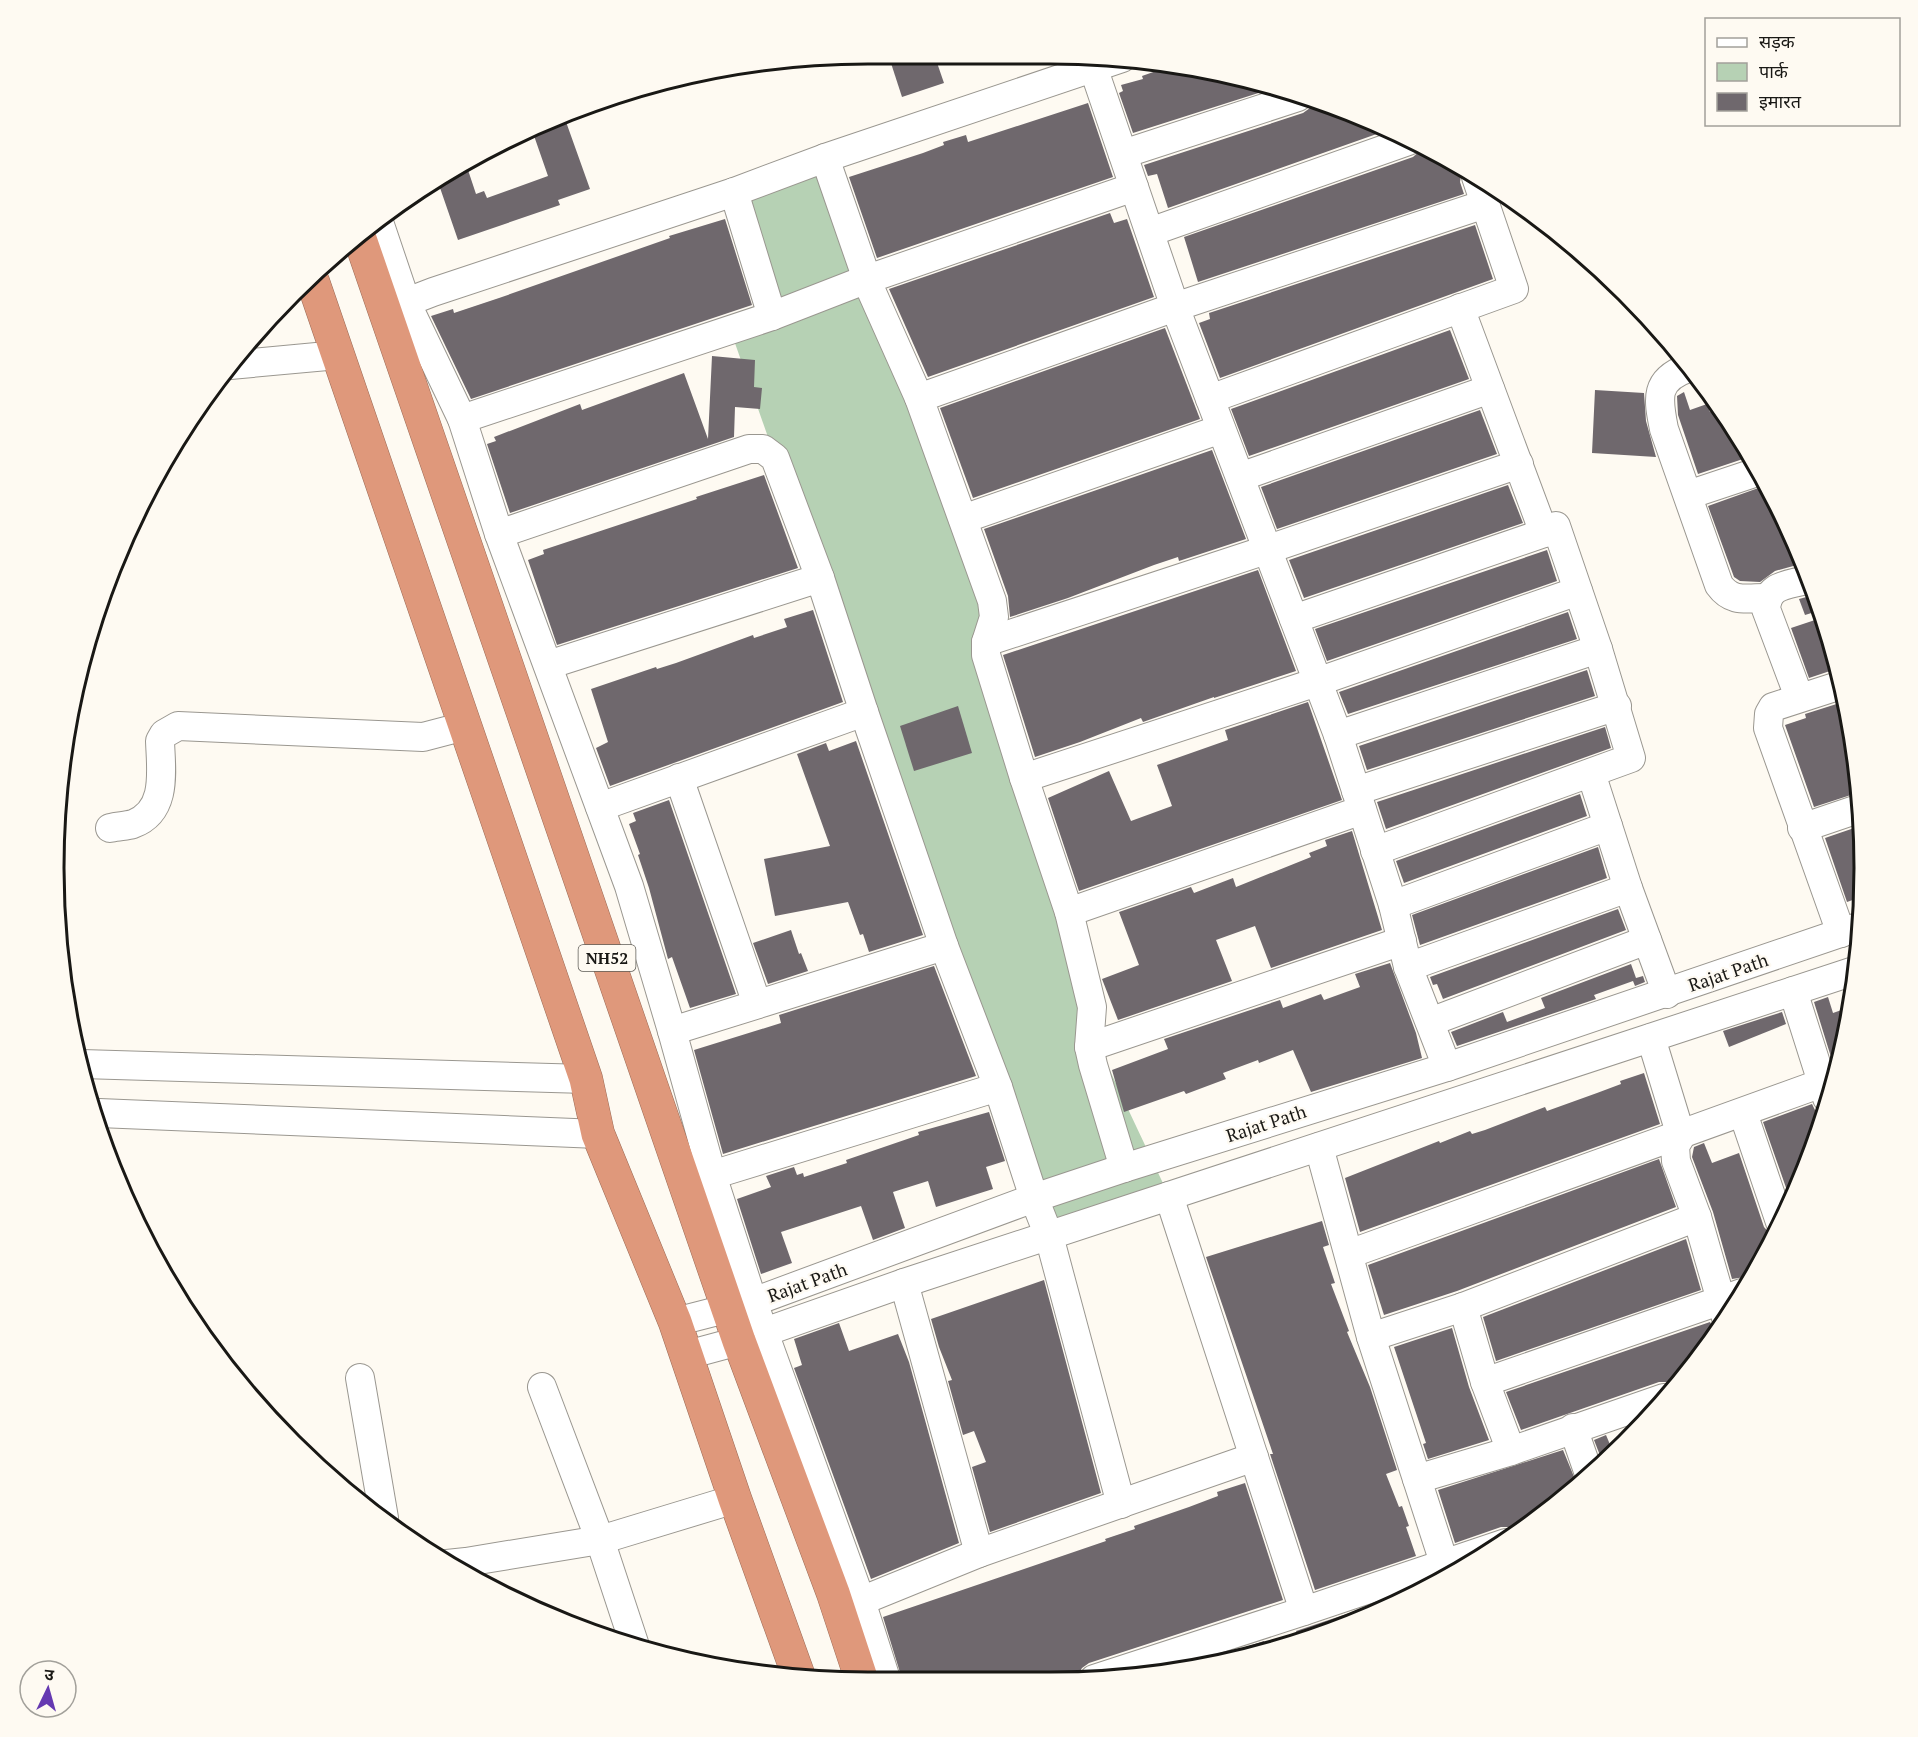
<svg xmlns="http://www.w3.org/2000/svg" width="1918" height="1737" viewBox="0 0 1918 1737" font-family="'PT Serif','Noto Sans Devanagari',serif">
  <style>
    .green { fill: #b6d1b4 }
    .building { fill: #6f686d }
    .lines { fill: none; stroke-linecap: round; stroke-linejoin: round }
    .minor-casing { stroke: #9a9790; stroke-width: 30 }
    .highway-casing { stroke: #9a6b57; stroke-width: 34 }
    .minor { stroke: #fff; stroke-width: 28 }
    .highway { stroke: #df987b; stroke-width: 33 }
    .labels { text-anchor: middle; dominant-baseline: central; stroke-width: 4.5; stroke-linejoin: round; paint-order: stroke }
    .shield { fill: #fefaf2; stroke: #5e5c57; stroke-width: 1.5 }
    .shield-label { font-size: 16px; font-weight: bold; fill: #191815 }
    .street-label { font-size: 18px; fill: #191815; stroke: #fefaf2 }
    .rim { fill: none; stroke: #191815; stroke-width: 3 }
  </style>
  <rect width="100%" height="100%" fill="#fefaf2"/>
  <!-- green -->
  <path class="green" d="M 825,158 L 997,638 L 1095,1039 L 1169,1196 L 1049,1236 L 730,329 L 771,316 L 734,192 Z"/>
  <!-- building -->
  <g class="building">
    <path d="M 888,54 L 934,54 L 944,83 L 902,97 Z"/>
    <path d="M 1173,65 L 1209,70 L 1271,89 L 1133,133 L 1119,93 L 1123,91 L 1121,85 L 1143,79 L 1142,76 Z"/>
    <path d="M 1314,102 L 1362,116 L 1388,130 L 1168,208 L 1157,174 L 1148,176 L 1144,165 L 1303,113 L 1310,108 Z"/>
    <path d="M 1088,103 L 1113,177 L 877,258 L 849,177 L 923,153 L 944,145 L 943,142 L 966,135 L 968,142 Z"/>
    <path d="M 565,119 L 590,189 L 558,200 L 560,205 L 458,240 L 438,182 L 466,164 L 476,194 L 484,191 L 487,198 L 548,176 L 532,130 Z"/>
    <path d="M 1422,149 L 1462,170 L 1460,182 L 1464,194 L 1198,282 L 1184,237 L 1413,157 Z"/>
    <path d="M 1110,213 L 1114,223 L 1127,219 L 1154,297 L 928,377 L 889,289 Z"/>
    <path d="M 725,219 L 752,305 L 471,399 L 431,316 L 453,309 L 454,313 L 499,298 L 670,238 L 669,236 Z"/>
    <path d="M 1475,225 L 1493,279 L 1220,378 L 1199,323 L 1210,319 L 1209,313 Z"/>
    <path d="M 1165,328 L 1200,419 L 973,498 L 940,408 Z"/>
    <path d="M 1450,330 L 1469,379 L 1249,456 L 1231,409 Z"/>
    <path d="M 712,356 L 755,360 L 754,387 L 762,388 L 760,409 L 735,407 L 734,437 L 510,513 L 487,444 L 496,441 L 494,437 L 580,404 L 582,410 L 684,373 L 708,439 Z"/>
    <path d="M 1595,390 L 1644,393 L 1646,421 L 1656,457 L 1592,453 Z"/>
    <path d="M 1684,392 L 1690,410 L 1707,404 L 1710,412 L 1720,408 L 1727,416 L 1749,457 L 1698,474 L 1678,415 L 1677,396 Z"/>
    <path d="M 1480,410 L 1497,454 L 1277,529 L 1261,487 Z"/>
    <path d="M 1212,450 L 1246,539 L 1179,561 L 1178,557 L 1154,565 L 1068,598 L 1010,617 L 1008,596 L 984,529 Z"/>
    <path d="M 764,475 L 798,568 L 557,645 L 528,560 L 544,554 L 543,550 L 697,499 L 696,497 Z"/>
    <path d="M 1508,485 L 1523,523 L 1304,598 L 1289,560 Z"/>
    <path d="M 1764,486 L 1804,563 L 1775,571 L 1760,582 L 1740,581 L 1734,577 L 1708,506 Z"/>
    <path d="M 1547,550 L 1557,581 L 1327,661 L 1315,629 Z"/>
    <path d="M 1258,570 L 1296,671 L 1214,698 L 1214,697 L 1143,722 L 1141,718 L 1080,742 L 1035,757 L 1003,655 Z"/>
    <path d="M 1814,595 L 1818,611 L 1805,615 L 1799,599 Z"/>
    <path d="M 813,610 L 843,702 L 610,786 L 596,748 L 608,742 L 591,689 L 656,667 L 657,669 L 676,663 L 753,635 L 754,638 L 787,627 L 784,619 Z"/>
    <path d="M 1568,612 L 1577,639 L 1348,714 L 1339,692 Z"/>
    <path d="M 1821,618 L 1836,669 L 1809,678 L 1791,628 Z"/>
    <path d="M 1587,670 L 1595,696 L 1367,770 L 1359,746 Z"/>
    <path d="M 1846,701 L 1848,709 L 1857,793 L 1814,807 L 1785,725 L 1806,718 L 1805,714 Z"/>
    <path d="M 1308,702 L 1342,800 L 1079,891 L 1048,798 L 1109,771 L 1131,821 L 1172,806 L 1157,765 L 1228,740 L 1225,730 Z"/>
    <path d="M 958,706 L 972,753 L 914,771 L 900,726 Z"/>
    <path d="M 1605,727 L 1611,748 L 1386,829 L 1377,802 Z"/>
    <path d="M 856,741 L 923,935 L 869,952 L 863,934 L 860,935 L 848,902 L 775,916 L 764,859 L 830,846 L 797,754 L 826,743 L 829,751 Z"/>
    <path d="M 1580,794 L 1587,816 L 1404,883 L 1396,861 Z"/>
    <path d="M 669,800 L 736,994 L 690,1008 L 672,957 L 668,959 L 649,888 L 638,855 L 640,854 L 629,824 L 636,821 L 633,813 Z"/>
    <path d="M 1860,826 L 1864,868 L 1861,897 L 1847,902 L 1825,838 Z"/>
    <path d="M 1352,831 L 1382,930 L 1271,968 L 1255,926 L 1216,940 L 1232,981 L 1118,1020 L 1102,979 L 1139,965 L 1119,912 L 1191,887 L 1194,893 L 1233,878 L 1236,887 L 1311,857 L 1309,853 L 1327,846 L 1325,840 Z"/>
    <path d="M 1598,847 L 1607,878 L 1420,945 L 1412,915 Z"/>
    <path d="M 1618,909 L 1626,930 L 1443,999 L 1437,984 L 1433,985 L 1430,977 Z"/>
    <path d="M 791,930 L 799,954 L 801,953 L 808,971 L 768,984 L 753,943 Z"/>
    <path d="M 1390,963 L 1416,1033 L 1422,1058 L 1311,1092 L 1293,1050 L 1259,1063 L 1258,1060 L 1223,1073 L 1226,1079 L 1186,1094 L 1184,1091 L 1124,1112 L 1112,1070 L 1168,1049 L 1164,1039 L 1280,1000 L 1283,1008 L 1321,994 L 1324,1000 L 1360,987 L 1355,974 Z"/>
    <path d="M 1631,964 L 1636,978 L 1643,976 L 1645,982 L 1635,986 L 1633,981 L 1594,995 L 1596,999 L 1457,1046 L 1451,1032 L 1503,1012 L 1507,1022 L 1545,1008 L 1541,998 Z"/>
    <path d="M 934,966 L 976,1076 L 723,1154 L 694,1050 L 781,1023 L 779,1015 Z"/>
    <path d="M 1828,997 L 1833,1013 L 1850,1007 L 1848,1027 L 1835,1070 L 1814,1002 Z"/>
    <path d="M 1782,1012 L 1786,1024 L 1729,1047 L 1723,1031 Z"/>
    <path d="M 1644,1073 L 1660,1124 L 1360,1232 L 1345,1178 L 1439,1141 L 1440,1143 L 1470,1131 L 1472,1134 L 1485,1130 L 1545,1107 L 1547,1111 L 1597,1093 L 1621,1084 L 1620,1081 Z"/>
    <path d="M 1812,1104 L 1815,1110 L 1822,1114 L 1802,1180 L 1791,1202 L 1763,1122 Z"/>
    <path d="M 989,1112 L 1005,1161 L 986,1167 L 993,1189 L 936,1207 L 928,1181 L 893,1192 L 905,1228 L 873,1240 L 861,1206 L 781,1232 L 792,1263 L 761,1274 L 737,1199 L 771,1187 L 766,1176 L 794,1167 L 797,1175 L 803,1173 L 804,1177 L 847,1163 L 846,1160 L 919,1135 L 918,1132 Z"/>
    <path d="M 1704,1143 L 1712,1163 L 1739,1153 L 1764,1227 L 1772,1236 L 1749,1279 L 1745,1277 L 1732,1279 L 1713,1212 L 1692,1157 L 1694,1147 Z"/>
    <path d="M 1659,1159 L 1676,1207 L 1457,1291 L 1384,1315 L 1368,1265 Z"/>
    <path d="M 1322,1221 L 1329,1245 L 1323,1247 L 1335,1283 L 1331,1284 L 1349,1331 L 1347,1332 L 1370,1387 L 1397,1470 L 1386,1474 L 1399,1507 L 1402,1506 L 1409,1526 L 1406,1527 L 1416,1556 L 1315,1590 L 1270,1454 L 1273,1454 L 1206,1257 Z"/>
    <path d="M 1686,1239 L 1701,1290 L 1496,1361 L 1483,1317 Z"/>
    <path d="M 1044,1280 L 1101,1493 L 990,1532 L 972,1467 L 986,1462 L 974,1431 L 963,1435 L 948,1381 L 952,1380 L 939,1347 L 931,1319 Z"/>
    <path d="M 1710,1322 L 1716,1333 L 1674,1385 L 1667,1382 L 1659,1382 L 1521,1430 L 1506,1392 Z"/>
    <path d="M 839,1323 L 849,1351 L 898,1334 L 909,1362 L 959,1543 L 871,1579 L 794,1368 L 802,1365 L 794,1339 Z"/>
    <path d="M 1452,1328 L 1469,1387 L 1489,1440 L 1428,1459 L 1423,1444 L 1426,1443 L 1394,1347 Z"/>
    <path d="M 1606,1435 L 1614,1454 L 1603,1463 L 1594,1440 Z"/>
    <path d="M 1563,1450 L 1577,1484 L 1518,1532 L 1510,1527 L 1501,1527 L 1455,1543 L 1438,1490 Z"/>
    <path d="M 1245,1483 L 1283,1600 L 1089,1663 L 1082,1668 L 1078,1675 L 1055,1682 L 902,1679 L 883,1617 L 1106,1541 L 1105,1539 L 1135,1529 L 1134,1526 L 1189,1507 L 1218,1496 L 1217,1492 Z"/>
    <path d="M 1421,1589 L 1362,1621 L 1300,1640 L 1296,1631 Z"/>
    <path d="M 1264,1641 L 1267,1650 L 1218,1664 L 1216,1657 Z"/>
  </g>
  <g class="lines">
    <!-- minor casing -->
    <g class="minor-casing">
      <g id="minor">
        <path d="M 1093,67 L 1175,307 L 1338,735 L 1393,905 L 1408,967 L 1447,1067"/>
        <path d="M 1123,154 L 1298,97"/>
        <path d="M 825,158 L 870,288 L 919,398"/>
        <path d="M 734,192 L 772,316"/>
        <path d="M 378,219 L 406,302 L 462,419 L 499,534 L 629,886 L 672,1031 L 712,1175 L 753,1302 L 861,1601 L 886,1679"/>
        <path d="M 1150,232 L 1408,141"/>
        <path d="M 1460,308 L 1544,533"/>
        <path d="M 389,309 L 433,292 L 734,192 L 825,158 L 1122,58"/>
        <path d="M 230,365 L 338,355"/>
        <path d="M 1688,368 C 1654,380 1658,399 1664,429 L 1719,585 C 1732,603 1746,598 1767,598"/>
        <path d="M 1210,399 L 1514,289 L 1476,177"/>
        <path d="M 462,419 L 772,316 L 862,281 L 1134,187"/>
        <path d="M 1240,477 L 1490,389"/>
        <path d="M 1688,495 L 1757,472"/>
        <path d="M 963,519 L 1221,429"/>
        <path d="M 499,534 L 749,449 L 763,449 L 775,458 L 820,578 L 864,712 L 944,946 L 998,1087 L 1034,1198 L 1049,1236 L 1121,1504"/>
        <path d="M 1294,619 L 1544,533 L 1556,526 L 1598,649 L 1631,758 L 1375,851"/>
        <path d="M 986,642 L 1269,549 L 1519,464"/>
        <path d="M 548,665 L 820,578"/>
        <path d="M 1841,685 L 1773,707 L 1769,714 L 1768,728 L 1841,933"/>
        <path d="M 1799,697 L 1766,609 C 1768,583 1788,586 1809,579"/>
        <path d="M 1338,735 L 1598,649"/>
        <path d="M 1591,773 L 1628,888 L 1667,994"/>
        <path d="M 679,778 L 757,1004"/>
        <path d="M 1024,778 L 1317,682 L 1578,591"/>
        <path d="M 1356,791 L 1617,706"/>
        <path d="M 600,807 L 864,712"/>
        <path d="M 110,828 C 118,826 126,826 133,824 C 168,811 161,770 160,741 L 164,734 L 178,726 L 423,737 L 465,726"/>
        <path d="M 1802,828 L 1858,809"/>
        <path d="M 1393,905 L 1608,826"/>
        <path d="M 1069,912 L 1362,810"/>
        <path d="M 1408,967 L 1628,888"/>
        <path d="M 1793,991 L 1827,1098"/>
        <path d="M 1430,1022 L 1647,940"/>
        <path d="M 672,1031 L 944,946"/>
        <path d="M 1651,1038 L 1681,1136 L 1675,1146 L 1676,1161 L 1697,1217 L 1727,1321"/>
        <path d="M 1089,1047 L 1402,941"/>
        <path d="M 82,1064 L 586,1079"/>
        <path d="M 99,1113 L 598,1134"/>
        <path d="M 1743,1113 L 1780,1222"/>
        <path d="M 1319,1147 L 1371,1337 L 1448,1575"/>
        <path d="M 1124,1168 L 1093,1065 L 1089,1047 L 1092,1007 L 1069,912 L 1024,778 L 986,655 L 986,642 L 994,617 L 992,601 L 919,398 L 1175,307 L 1485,204"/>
        <path d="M 712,1175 L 998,1087"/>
        <path d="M 1169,1196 L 1304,1611"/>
        <path d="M 1349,1254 L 1822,1083"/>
        <path d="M 904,1283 L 979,1553"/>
        <path d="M 1463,1307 L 1485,1382 L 1511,1451"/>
        <path d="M 675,1322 L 753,1302 L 1034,1198 L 1124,1168 L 1447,1067 L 1858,927"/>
        <path d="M 1371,1337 L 1463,1307 L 1697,1217"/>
        <path d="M 687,1355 L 739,1341 L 904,1283 L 1854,971"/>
        <path d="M 360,1378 L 384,1518"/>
        <path d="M 1485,1382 L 1742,1293"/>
        <path d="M 542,1387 L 600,1540 L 635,1646"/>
        <path d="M 1573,1428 L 1589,1474"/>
        <path d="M 1417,1479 L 1511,1451 L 1664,1398"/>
        <path d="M 447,1564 L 466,1562 L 600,1540 L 735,1499"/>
        <path d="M 861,1601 L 979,1553 L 1254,1457"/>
        <path d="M 1094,1679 L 1304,1611 L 1506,1543"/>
      </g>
    </g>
    <!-- highway casing -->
    <g class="highway-casing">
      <g id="highway">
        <path d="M 359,236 L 739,1341 L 833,1593 L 861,1678"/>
        <path d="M 313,282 L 586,1079 L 598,1134 L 675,1322 L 735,1499 L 799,1677"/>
      </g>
    </g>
    <!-- minor -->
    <use href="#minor" class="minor"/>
    <!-- highway -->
    <use href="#highway" class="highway"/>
  </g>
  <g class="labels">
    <!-- shield labels -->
    <rect class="shield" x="578.5" y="945" width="57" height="26" rx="4.5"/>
    <g class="shield-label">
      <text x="607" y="958">NH52</text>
    </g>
    <!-- street labels -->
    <g class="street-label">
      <text transform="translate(1728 972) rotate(-19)">Rajat Path</text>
      <text transform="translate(1266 1123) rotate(-18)">Rajat Path</text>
      <text transform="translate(807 1282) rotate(-20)">Rajat Path</text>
    </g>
  </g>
  <!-- crop -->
  <path d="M0 0H1918V1737H0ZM868 64H1050A804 804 0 0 1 1854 868V868A804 804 0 0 1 1050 1672H868A804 804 0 0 1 64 868V868A804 804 0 0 1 868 64Z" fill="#fefaf2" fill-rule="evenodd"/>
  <path class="rim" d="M868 64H1050A804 804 0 0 1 1854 868V868A804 804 0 0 1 1050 1672H868A804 804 0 0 1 64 868V868A804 804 0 0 1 868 64Z"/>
  <!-- legend -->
  <rect x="1705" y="18" width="195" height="108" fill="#fefaf2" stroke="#a2a09a" stroke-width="1.5"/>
  <rect x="1717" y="38" width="30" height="9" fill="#ffffff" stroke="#a2a09a" stroke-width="1.5"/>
  <text x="1759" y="48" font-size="18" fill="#191815">सड़क</text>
  <rect x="1717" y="63" width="30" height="18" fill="#b6d1b4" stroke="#a2a09a" stroke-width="1.5"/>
  <text x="1759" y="78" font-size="18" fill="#191815">पार्क</text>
  <rect x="1717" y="93" width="30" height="18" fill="#6f686d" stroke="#a2a09a" stroke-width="1.5"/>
  <text x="1759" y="108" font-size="18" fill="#191815">इमारत</text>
  <!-- north arrow -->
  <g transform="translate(48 1689) rotate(5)"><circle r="28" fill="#fefaf2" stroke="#a2a09a" stroke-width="1.5"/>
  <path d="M0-4.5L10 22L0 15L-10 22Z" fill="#6539b1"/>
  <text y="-9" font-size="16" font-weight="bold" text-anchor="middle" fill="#191815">उ</text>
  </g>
</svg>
